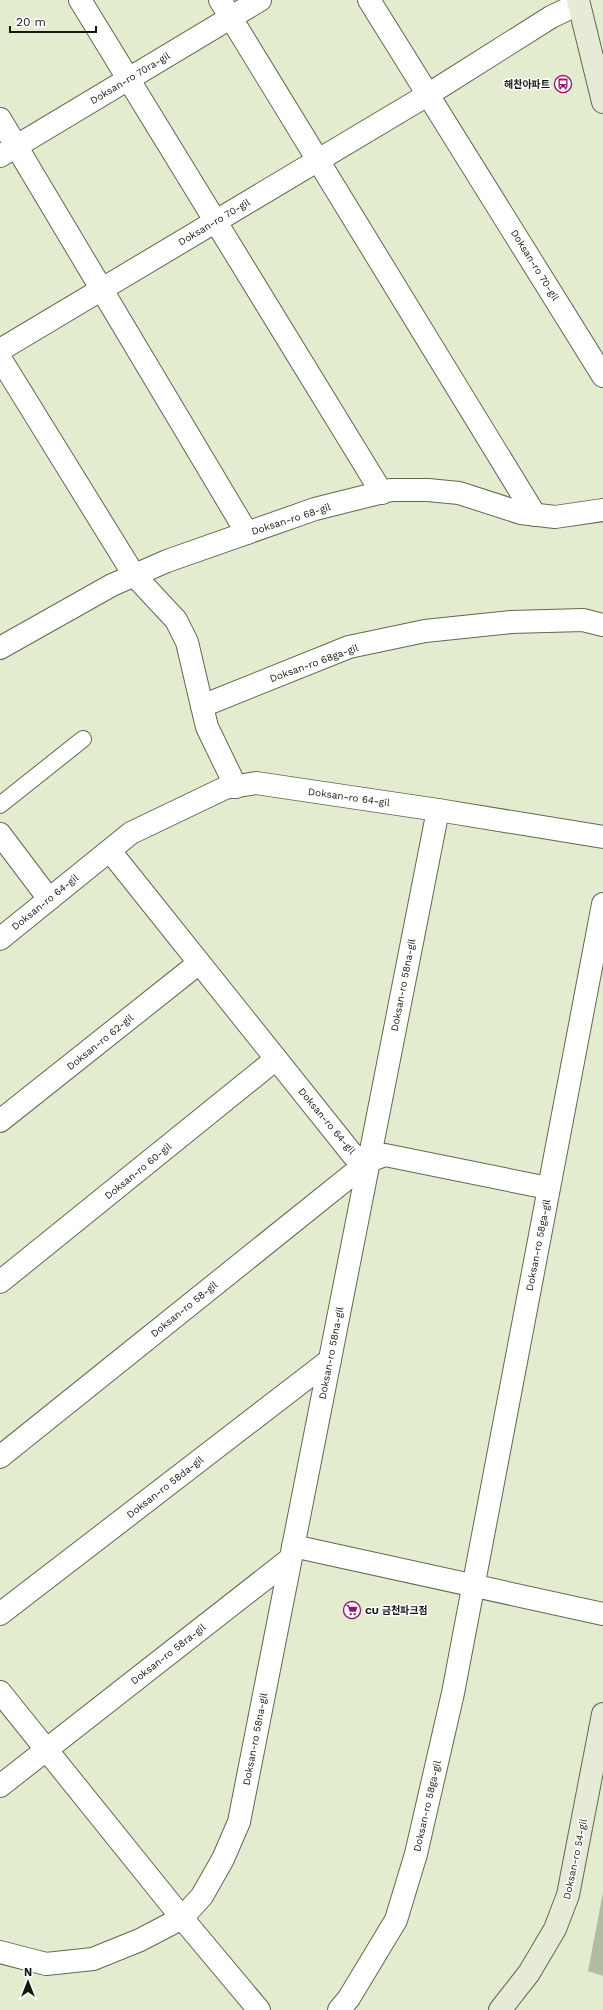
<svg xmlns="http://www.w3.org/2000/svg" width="603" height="2010" viewBox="0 0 603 2010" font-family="'Work Sans','Noto Sans KR',sans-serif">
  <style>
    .green { fill: #b3bba2 }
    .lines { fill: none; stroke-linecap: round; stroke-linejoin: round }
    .lane-casing { stroke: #616850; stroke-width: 18 }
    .street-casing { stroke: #616850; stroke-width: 24 }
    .secondary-casing { stroke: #616850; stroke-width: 24 }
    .lane { stroke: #fff; stroke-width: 16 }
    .street { stroke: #fff; stroke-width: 22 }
    .secondary { stroke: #e6ebd7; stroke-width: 22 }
    .labels { text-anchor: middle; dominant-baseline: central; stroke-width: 3; stroke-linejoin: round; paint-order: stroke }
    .street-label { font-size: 10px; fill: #15180e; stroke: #fff }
    .poi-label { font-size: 10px; font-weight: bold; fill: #15180e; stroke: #fff; text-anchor: end }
  </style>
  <rect width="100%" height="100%" fill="#e4ecd0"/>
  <!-- green -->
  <path class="green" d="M 603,1892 L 603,1976 L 588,1971 Z"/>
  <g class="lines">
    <!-- lane casing -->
    <g class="lane-casing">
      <path id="lane" d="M 0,805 L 83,739"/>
    </g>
    <!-- street casing -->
    <g class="street-casing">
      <g id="street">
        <path d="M 80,0 L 382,493"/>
        <path d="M 220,0 L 535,515"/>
        <path d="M 369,0 L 603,376"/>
        <path d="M 0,119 L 247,533"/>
        <path d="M 0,156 L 260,0"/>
        <path d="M 0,350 L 429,94 L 551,17 L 578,4 L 575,0"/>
        <path d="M 0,358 L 134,575 L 176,620 L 187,642 L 202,706 L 349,647 L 425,631 L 511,622 L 583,620 L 603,625"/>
        <path d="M 0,648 L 112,585 L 167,561 L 315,509 L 391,490 L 428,490 L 459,493 L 521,513 L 555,517 L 603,510"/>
        <path d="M 202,706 L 207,727 L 236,787"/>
        <path d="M 0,834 L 49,899"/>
        <path d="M 110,851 L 353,1155 L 369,1161"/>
        <path d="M 0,939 L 131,833 L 225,788 L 256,783 L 438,810 L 603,837"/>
        <path d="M 0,1121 L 199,963"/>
        <path d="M 0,1282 L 276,1059"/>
        <path d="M 0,1457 L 369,1161 L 385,1155 L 548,1188"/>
        <path d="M 293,1546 L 603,1614"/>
        <path d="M 0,1614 L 330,1360"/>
        <path d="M 0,1692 L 182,1918 L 259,2010"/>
        <path d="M 0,1786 L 290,1559"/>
        <path d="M 0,1952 L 46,1964 L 93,1959 L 140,1940 L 182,1918 L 202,1896 L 223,1859 L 239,1822 L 438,810"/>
        <path d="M 339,2010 L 349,1998 L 396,1920 L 416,1854 L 453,1693 L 603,904"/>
      </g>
    </g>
    <!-- secondary casing -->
    <g class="secondary-casing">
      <g id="secondary">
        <path d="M 578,0 L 603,102"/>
        <path d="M 500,2010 L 529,1973 L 555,1929 L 568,1895 L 603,1714"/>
      </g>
    </g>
    <!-- lane -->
    <use href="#lane" class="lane"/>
    <!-- street -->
    <use href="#street" class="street"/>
    <!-- secondary -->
    <use href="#secondary" class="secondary"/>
  </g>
  <!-- icons -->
  <defs>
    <g id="bus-ring" transform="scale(0.9)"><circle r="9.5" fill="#fff" stroke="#931874" stroke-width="1.5"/><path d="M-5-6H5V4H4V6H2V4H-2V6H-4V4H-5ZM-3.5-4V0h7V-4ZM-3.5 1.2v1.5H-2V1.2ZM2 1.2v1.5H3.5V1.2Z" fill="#931874"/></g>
    <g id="supermarket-ring" transform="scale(0.9)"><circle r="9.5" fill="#fff" stroke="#931874" stroke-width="1.5"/><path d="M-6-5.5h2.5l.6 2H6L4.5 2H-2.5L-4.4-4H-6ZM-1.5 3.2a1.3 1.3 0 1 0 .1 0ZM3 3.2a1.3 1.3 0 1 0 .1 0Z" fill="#931874"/></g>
  </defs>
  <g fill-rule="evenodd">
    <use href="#bus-ring" x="563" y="84"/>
    <use href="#supermarket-ring" x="352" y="1610"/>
  </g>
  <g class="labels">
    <!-- street labels -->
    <g class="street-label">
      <text transform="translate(130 78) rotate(-31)">Doksan-ro 70ra-gil</text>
      <text transform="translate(214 222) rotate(-31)">Doksan-ro 70-gil</text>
      <text transform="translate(535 265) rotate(58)">Doksan-ro 70-gil</text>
      <text transform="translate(291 519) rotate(-18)">Doksan-ro 68-gil</text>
      <text transform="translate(314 663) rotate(-20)">Doksan-ro 68ga-gil</text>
      <text transform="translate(349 797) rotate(8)">Doksan-ro 64-gil</text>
      <text transform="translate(45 902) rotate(-39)">Doksan-ro 64-gil</text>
      <text transform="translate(403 985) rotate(-79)">Doksan-ro 58na-gil</text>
      <text transform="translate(100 1042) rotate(-39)">Doksan-ro 62-gil</text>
      <text transform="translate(327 1121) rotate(50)">Doksan-ro 64-gil</text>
      <text transform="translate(138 1171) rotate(-39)">Doksan-ro 60-gil</text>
      <text transform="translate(538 1245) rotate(-79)">Doksan-ro 58ga-gil</text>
      <text transform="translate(184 1309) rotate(-39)">Doksan-ro 58-gil</text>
      <text transform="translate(331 1353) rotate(-79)">Doksan-ro 58na-gil</text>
      <text transform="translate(165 1487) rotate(-38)">Doksan-ro 58da-gil</text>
      <text transform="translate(168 1654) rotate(-38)">Doksan-ro 58ra-gil</text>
      <text transform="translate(255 1739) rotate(-79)">Doksan-ro 58na-gil</text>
      <text transform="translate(427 1806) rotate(-77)">Doksan-ro 58ga-gil</text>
      <text transform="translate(575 1859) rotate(-78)">Doksan-ro 54-gil</text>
    </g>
    <!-- poi labels -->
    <g class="poi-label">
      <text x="550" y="84">해찬아파트</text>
      <text x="365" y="1610" text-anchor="start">CU 금천파크점</text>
    </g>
  </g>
  <!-- north arrow -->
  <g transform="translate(28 1982)" stroke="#ffffff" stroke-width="3" paint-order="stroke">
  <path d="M0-3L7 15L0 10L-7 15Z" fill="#15180e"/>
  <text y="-6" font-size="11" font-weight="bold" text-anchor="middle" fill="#15180e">N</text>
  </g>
  <!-- scale -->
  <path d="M10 26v6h86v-6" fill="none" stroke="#15180e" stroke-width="2"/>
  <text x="16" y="26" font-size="12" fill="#15180e" stroke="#ffffff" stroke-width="3" paint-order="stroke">20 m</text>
</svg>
